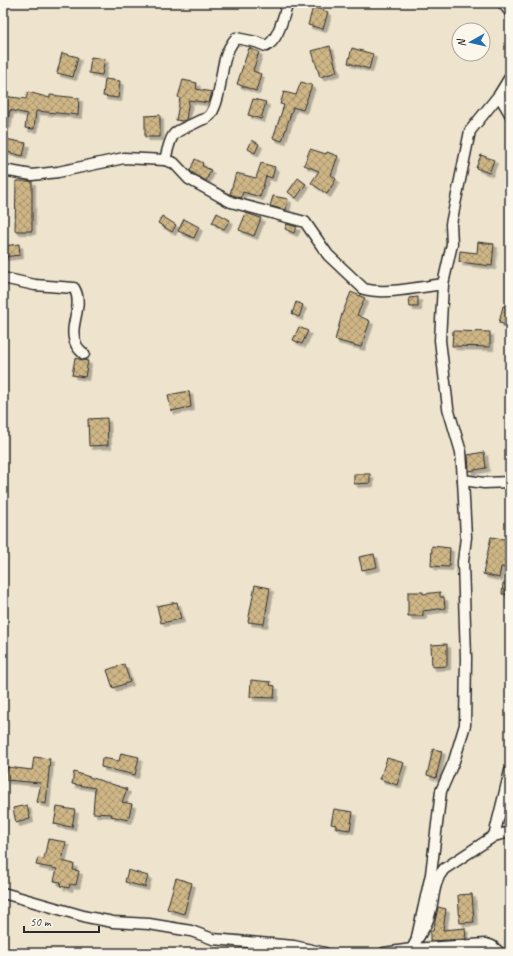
<svg xmlns="http://www.w3.org/2000/svg" width="513" height="956" viewBox="0 0 513 956" font-family="Caveat,sans-serif">
  <style>
    .building { fill: url(#building-cross-hatch); stroke: #2b2b2b; filter: url(#shadow) }
    .lines { fill: none; stroke-linecap: round; stroke-linejoin: round }
    .street-casing { stroke: #2b2b2b; stroke-width: 13 }
    .street { stroke: #fbf7ec; stroke-width: 10 }
  </style>
  <defs>
    <pattern id="building-cross-hatch" width="8" height="8" patternUnits="userSpaceOnUse"><rect width="8" height="8" fill="#cfb686"/><path d="M0 0l8 8M0 8l8-8" fill="none" stroke="#a8946e"/></pattern>
    <filter id="shadow"><feDropShadow dx="3.5" dy="3.5" stdDeviation="0" flood-color="#0004"/></filter>
  </defs>
  <rect width="100%" height="100%" fill="#eee4cd"/>
  <filter id="ink" filterUnits="userSpaceOnUse"><feTurbulence type="fractalNoise" baseFrequency=".025" numOctaves="2"/><feDisplacementMap in="SourceGraphic" scale="8" xChannelSelector="R" yChannelSelector="G"/><feConvolveMatrix kernelMatrix="1 2 1 2 8 2 1 2 1" color-interpolation-filters="sRGB"/></filter>
  <g filter="url(#ink)">
    <!-- building -->
    <g class="building">
      <path d="M 313,7 L 328,12 L 323,29 L 308,25 Z"/>
      <path d="M 330,46 L 337,72 L 320,77 L 312,51 Z"/>
      <path d="M 249,48 L 259,52 L 253,71 L 261,74 L 256,91 L 237,84 Z"/>
      <path d="M 352,48 L 373,54 L 369,69 L 348,63 Z"/>
      <path d="M 62,53 L 78,57 L 73,77 L 57,73 Z"/>
      <path d="M 91,57 L 105,59 L 102,75 L 89,73 Z"/>
      <path d="M 105,79 L 120,81 L 118,98 L 103,96 Z"/>
      <path d="M 183,80 L 197,83 L 196,89 L 212,92 L 209,103 L 189,100 L 186,120 L 183,121 L 176,120 L 180,98 L 178,97 Z"/>
      <path d="M 301,82 L 312,85 L 303,110 L 293,107 L 282,141 L 273,138 L 284,105 L 280,104 L 284,92 L 296,95 Z"/>
      <path d="M 28,92 L 50,98 L 50,95 L 79,98 L 78,115 L 36,111 L 34,129 L 25,128 L 27,114 L 10,110 L 7,125 L 3,124 L 3,96 L 26,99 Z"/>
      <path d="M 253,99 L 266,102 L 261,119 L 248,115 Z"/>
      <path d="M 160,115 L 160,137 L 145,137 L 145,116 Z"/>
      <path d="M 5,139 L 26,143 L 23,156 L 3,151 Z"/>
      <path d="M 252,140 L 259,144 L 255,153 L 248,149 Z"/>
      <path d="M 310,149 L 326,154 L 327,152 L 338,156 L 331,175 L 336,179 L 327,194 L 311,183 L 319,171 L 304,165 Z"/>
      <path d="M 481,155 L 494,160 L 489,173 L 476,168 Z"/>
      <path d="M 195,159 L 203,163 L 202,166 L 211,170 L 206,181 L 190,171 Z"/>
      <path d="M 261,163 L 275,167 L 272,178 L 266,176 L 260,197 L 243,192 L 241,198 L 230,194 L 236,173 L 256,178 Z"/>
      <path d="M 298,178 L 306,184 L 296,198 L 288,192 Z"/>
      <path d="M 16,181 L 32,181 L 32,231 L 15,231 Z"/>
      <path d="M 273,196 L 288,199 L 286,210 L 270,206 Z"/>
      <path d="M 217,213 L 230,220 L 224,229 L 212,223 Z"/>
      <path d="M 246,213 L 261,218 L 254,236 L 239,230 Z"/>
      <path d="M 162,216 L 176,225 L 172,232 L 158,223 Z"/>
      <path d="M 184,219 L 199,227 L 194,238 L 178,231 Z"/>
      <path d="M 287,224 L 297,227 L 294,233 L 285,229 Z"/>
      <path d="M 478,242 L 494,244 L 492,266 L 459,262 L 460,251 L 477,253 Z"/>
      <path d="M 19,244 L 20,255 L 3,257 L 3,246 Z"/>
      <path d="M 351,292 L 365,298 L 357,315 L 370,321 L 361,347 L 335,340 L 342,314 Z"/>
      <path d="M 418,297 L 418,307 L 410,307 L 409,298 Z"/>
      <path d="M 296,302 L 303,305 L 299,317 L 292,314 Z"/>
      <path d="M 503,306 L 510,308 L 510,326 L 499,323 Z"/>
      <path d="M 299,327 L 308,331 L 302,344 L 293,340 Z"/>
      <path d="M 453,331 L 490,332 L 490,347 L 452,346 Z"/>
      <path d="M 75,358 L 88,361 L 85,377 L 72,375 Z"/>
      <path d="M 189,391 L 191,407 L 171,411 L 168,395 Z"/>
      <path d="M 107,418 L 108,445 L 89,446 L 88,419 Z"/>
      <path d="M 484,452 L 486,468 L 469,471 L 468,455 Z"/>
      <path d="M 354,474 L 370,474 L 370,483 L 354,484 Z"/>
      <path d="M 491,537 L 510,540 L 510,568 L 501,567 L 499,578 L 483,574 Z"/>
      <path d="M 432,546 L 450,548 L 449,567 L 431,566 Z"/>
      <path d="M 374,554 L 377,567 L 362,570 L 359,557 Z"/>
      <path d="M 503,583 L 510,584 L 510,595 L 502,594 Z"/>
      <path d="M 255,585 L 270,588 L 264,624 L 248,622 Z"/>
      <path d="M 408,592 L 423,592 L 423,594 L 440,592 L 440,597 L 444,597 L 445,608 L 423,611 L 423,616 L 408,616 Z"/>
      <path d="M 177,602 L 181,619 L 161,623 L 157,606 Z"/>
      <path d="M 447,644 L 447,666 L 432,667 L 431,645 Z"/>
      <path d="M 124,664 L 130,682 L 113,688 L 107,670 Z"/>
      <path d="M 251,680 L 271,682 L 270,685 L 275,686 L 274,698 L 250,697 Z"/>
      <path d="M 433,749 L 442,751 L 436,778 L 427,775 Z"/>
      <path d="M 121,753 L 139,757 L 135,775 L 101,767 L 102,758 L 119,761 Z"/>
      <path d="M 34,757 L 50,759 L 46,804 L 37,802 L 41,783 L 5,780 L 7,767 L 32,770 Z"/>
      <path d="M 387,758 L 404,763 L 397,785 L 380,779 Z"/>
      <path d="M 74,772 L 127,789 L 122,802 L 132,804 L 128,820 L 111,816 L 112,814 L 93,813 L 95,788 L 72,784 Z"/>
      <path d="M 27,805 L 30,819 L 16,823 L 13,808 Z"/>
      <path d="M 57,807 L 75,810 L 72,827 L 54,824 Z"/>
      <path d="M 334,809 L 353,812 L 350,830 L 336,828 L 336,825 L 331,824 Z"/>
      <path d="M 48,839 L 66,842 L 62,861 L 74,864 L 73,870 L 79,871 L 76,885 L 70,884 L 69,888 L 60,886 L 61,882 L 54,881 L 57,869 L 36,865 L 38,858 L 44,859 Z"/>
      <path d="M 128,870 L 148,876 L 145,887 L 125,882 Z"/>
      <path d="M 176,878 L 192,883 L 184,914 L 167,909 Z"/>
      <path d="M 472,894 L 474,922 L 460,923 L 458,895 Z"/>
      <path d="M 438,907 L 446,909 L 443,930 L 465,928 L 466,939 L 430,941 L 430,931 L 433,931 Z"/>
    </g>
    <g class="lines">
      <!-- street casing -->
      <g class="street-casing">
        <g id="street">
          <path d="M 503,3 L 510,12"/>
          <path d="M 499,95 L 510,77"/>
          <path d="M 510,114 L 499,95 L 470,131 L 451,224 L 452,244 L 443,284 L 440,340 L 448,408 L 461,452 L 463,480 L 484,483 L 510,482"/>
          <path d="M 165,160 C 173,127 172,135 201,120 C 205,119 209,117 211,114 C 225,91 217,59 236,38 L 256,42 L 266,46 C 279,40 283,16 288,3"/>
          <path d="M 3,170 L 32,175 L 58,172 L 124,158 L 165,160 L 174,163 L 189,179 L 231,202 L 305,222 L 328,255 L 364,289 C 386,295 420,287 443,284"/>
          <path d="M 3,278 L 35,285 L 74,288 C 85,306 67,326 76,344 C 77,348 81,351 84,354"/>
          <path d="M 494,836 L 510,771"/>
          <path d="M 3,893 L 87,917 L 113,922 L 149,924 L 191,931 L 213,939 L 294,946 L 325,953"/>
          <path d="M 417,937 L 431,874 L 441,791 L 454,761 L 465,725 L 466,658 L 463,562 L 466,537 L 463,480"/>
          <path d="M 412,949 C 416,940 423,931 427,922 C 435,904 431,884 444,869 L 494,836 L 510,832"/>
          <path d="M 384,953 L 412,949 L 486,944 L 492,946 L 500,953"/>
        </g>
      </g>
      <!-- street -->
      <use href="#street" class="street"/>
    </g>
  </g>
  <!-- margin -->
  <rect width="513" height="956" fill="none" stroke="#fbf7ec" stroke-width="16"/>
  <rect x="8" y="8" width="497" height="940" fill="none" stroke="#2b2b2b" stroke-width="1.5" filter="url(#ink)"/>
  <!-- north arrow -->
  <g transform="translate(471 42) rotate(262)"><circle r="19" fill="#fbf7ec" stroke="#a8a59f"/>
  <path d="M0-3L7 15L0 10L-7 15Z" fill="#1f6fb2"/>
  <text y="-6" font-size="11" font-weight="bold" text-anchor="middle" fill="#2b2b2b">N</text>
  </g>
  <!-- scale -->
  <path d="M24 926v6h75v-6" fill="none" stroke="#2b2b2b" stroke-width="2"/>
  <text x="30" y="926" font-size="12" fill="#2b2b2b" stroke="#fbf7ec" stroke-width="3" paint-order="stroke">50 m</text>
</svg>
